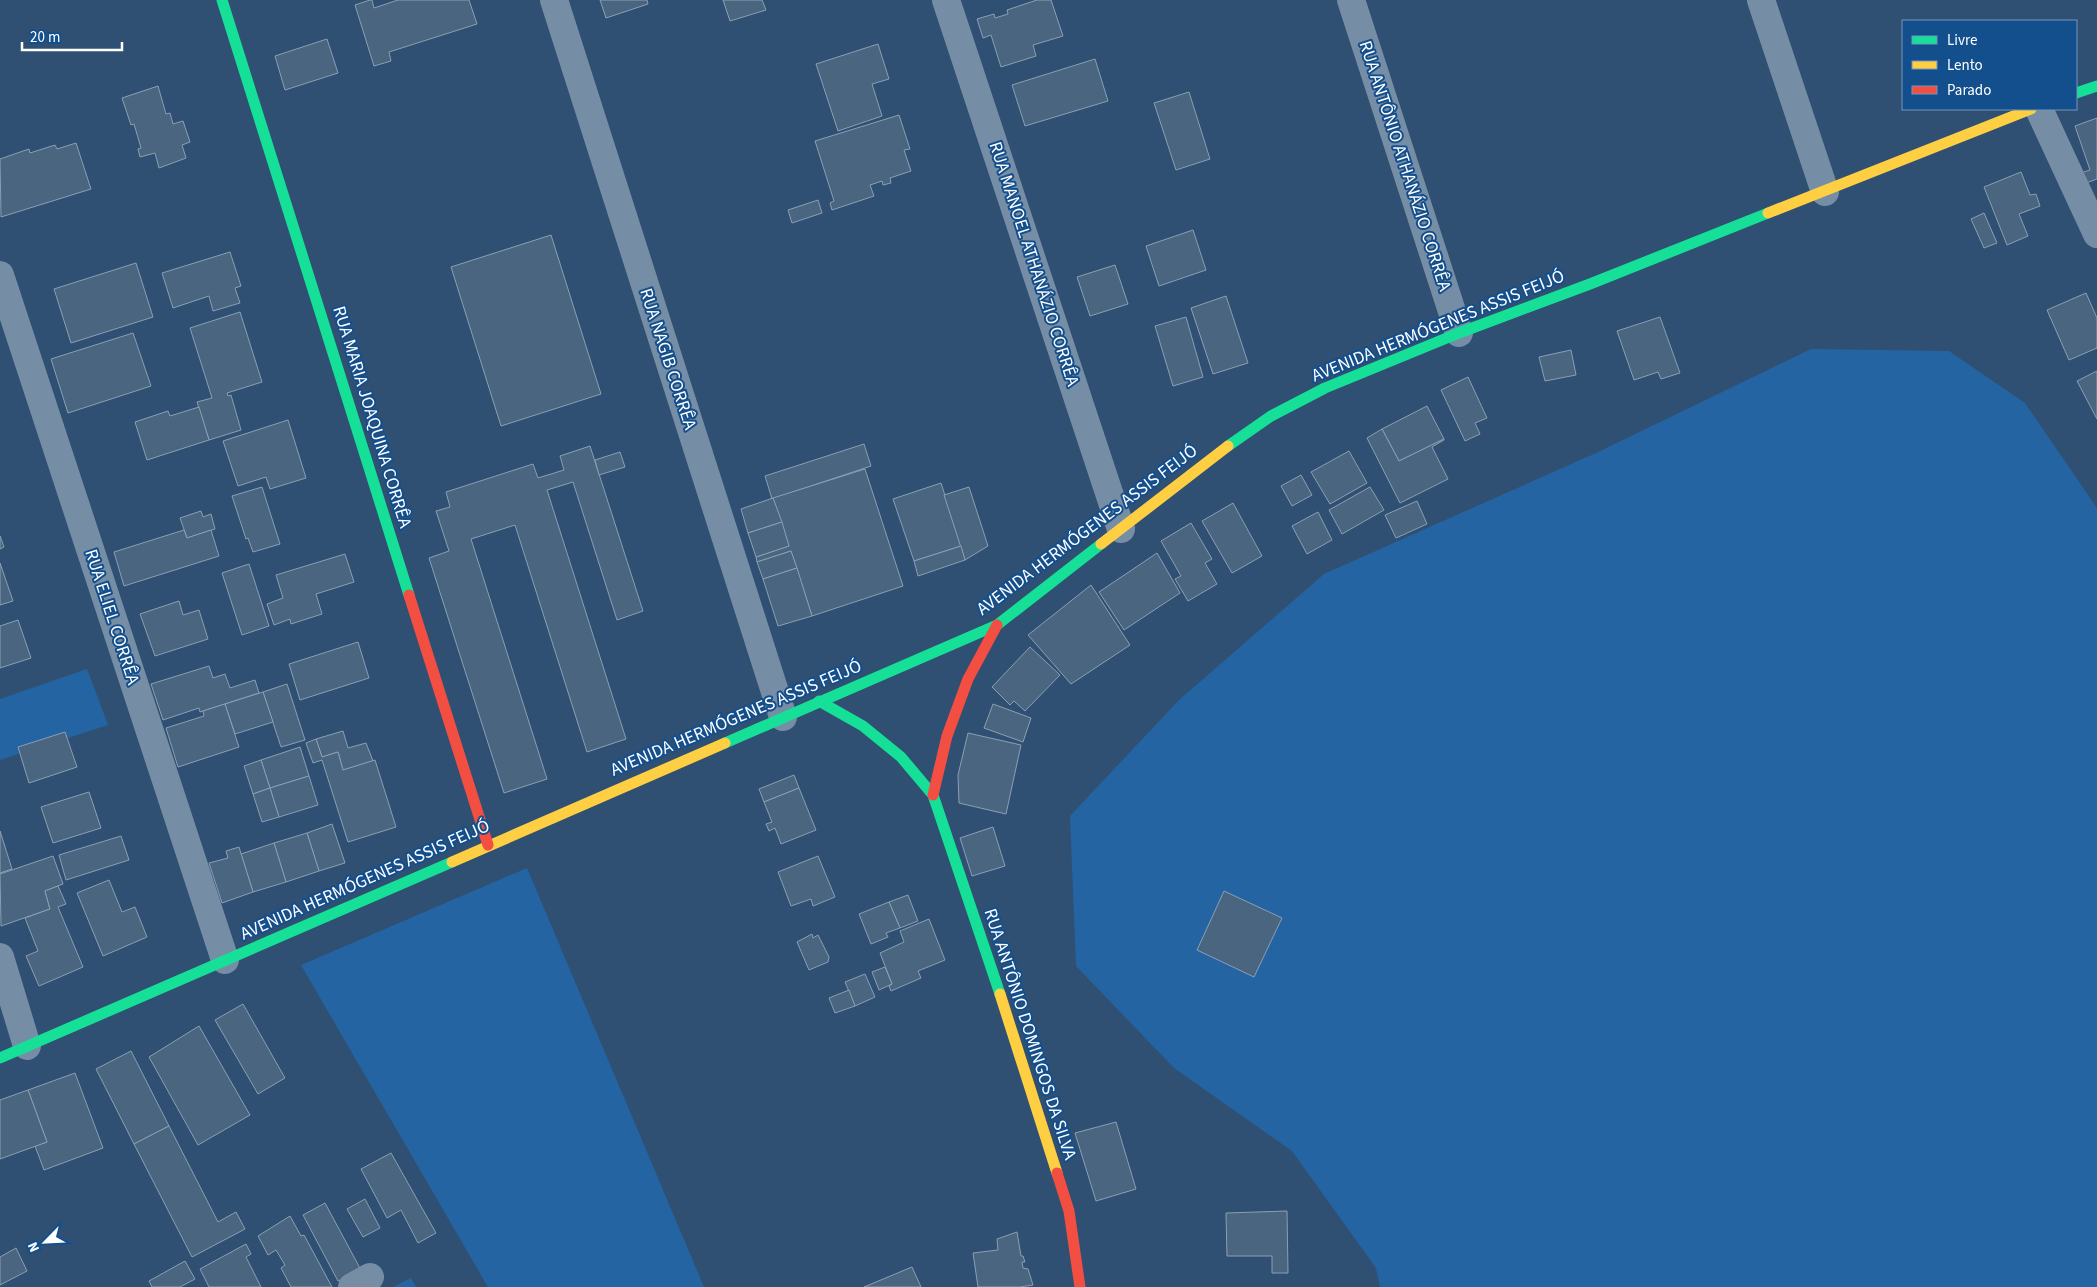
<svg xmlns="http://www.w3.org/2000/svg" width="2097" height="1287" viewBox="0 0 2097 1287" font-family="'Source Sans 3',sans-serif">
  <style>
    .green { fill: #2564a2 }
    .building { fill: #4a6580; stroke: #8b9fb4 }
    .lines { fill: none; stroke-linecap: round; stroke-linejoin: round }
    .street { stroke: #768ea5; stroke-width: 28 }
    .fast { stroke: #16e098; stroke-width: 11 }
    .slow { stroke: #ffcf43; stroke-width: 11 }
    .jam { stroke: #f24e42; stroke-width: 11 }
    .labels { text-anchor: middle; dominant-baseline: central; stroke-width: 4; stroke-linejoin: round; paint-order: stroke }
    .street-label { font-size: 18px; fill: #fff; stroke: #144f8d }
  </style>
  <rect width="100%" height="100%" fill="#2f5072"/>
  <!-- green -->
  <g class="green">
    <path d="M 1811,349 L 1949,351 L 2025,403 L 2097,508 L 2097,1287 L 1380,1287 L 1376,1268 L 1292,1151 L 1174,1068 L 1076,966 L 1070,816 L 1179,700 L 1324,574 L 1596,453 Z"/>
    <path d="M 87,669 L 108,725 L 0,760 L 0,699 Z"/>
    <path d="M 527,868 L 704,1287 L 488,1287 L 301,965 Z"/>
    <path d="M 411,1278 L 416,1287 L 393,1287 Z"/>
  </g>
  <!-- building -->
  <g class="building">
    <path d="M 370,0 L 372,0 L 374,8 L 398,0 L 469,0 L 477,24 L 389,52 L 391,61 L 374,66 L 355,5 Z"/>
    <path d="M 600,0 L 647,0 L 648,4 L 606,18 Z"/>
    <path d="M 723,0 L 762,0 L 766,10 L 730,21 Z"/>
    <path d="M 1037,0 L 1051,0 L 1063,36 L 1033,45 L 1036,56 L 1001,67 L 991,35 L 983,38 L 977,19 L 994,14 L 995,18 L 1008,14 L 1007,10 Z"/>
    <path d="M 327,39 L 338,73 L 285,90 L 275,56 Z"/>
    <path d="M 878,44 L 889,79 L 872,84 L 882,116 L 838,131 L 816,64 Z"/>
    <path d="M 1095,59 L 1108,101 L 1025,126 L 1012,85 Z"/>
    <path d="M 158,86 L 166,114 L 170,113 L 173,124 L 183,121 L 190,142 L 182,145 L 186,158 L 159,168 L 155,153 L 140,157 L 138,149 L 141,148 L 134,124 L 131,125 L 122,98 Z"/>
    <path d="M 1189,92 L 1210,159 L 1176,170 L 1154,103 Z"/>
    <path d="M 899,115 L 910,149 L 904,150 L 911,171 L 890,178 L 891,183 L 883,185 L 882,181 L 870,185 L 874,196 L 832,210 L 830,203 L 834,201 L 815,141 Z"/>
    <path d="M 2097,118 L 2097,179 L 2078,186 L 2074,175 L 2090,170 L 2075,126 Z"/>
    <path d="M 76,143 L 91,189 L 1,217 L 0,159 L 29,149 L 30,153 L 55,145 L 57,149 Z"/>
    <path d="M 2021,172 L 2030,195 L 2036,194 L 2040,206 L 2019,214 L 2028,236 L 2007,245 L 1984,187 Z"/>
    <path d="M 818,200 L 822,213 L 792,223 L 788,210 Z"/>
    <path d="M 1984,213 L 1997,243 L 1984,248 L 1971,219 Z"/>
    <path d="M 1193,230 L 1206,270 L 1159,286 L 1146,246 Z"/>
    <path d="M 551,235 L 601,394 L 501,426 L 451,267 Z"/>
    <path d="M 230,252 L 241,286 L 235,288 L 240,303 L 213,311 L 209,296 L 173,308 L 162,273 Z"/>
    <path d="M 136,263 L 153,317 L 71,343 L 54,289 Z"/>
    <path d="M 1115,265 L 1128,304 L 1090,316 L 1077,277 Z"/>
    <path d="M 2086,293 L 2097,318 L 2097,348 L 2069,360 L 2047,310 Z"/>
    <path d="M 1226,296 L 1248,363 L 1213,374 L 1191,308 Z"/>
    <path d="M 240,312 L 262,382 L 227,393 L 228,396 L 231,395 L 241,430 L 209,440 L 197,402 L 212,398 L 190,328 Z"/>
    <path d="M 1186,317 L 1203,377 L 1173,386 L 1155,326 Z"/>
    <path d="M 1660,317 L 1680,373 L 1661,379 L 1658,372 L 1634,380 L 1617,331 Z"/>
    <path d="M 133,333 L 151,386 L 68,413 L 51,359 Z"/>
    <path d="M 1571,350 L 1576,375 L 1545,381 L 1539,357 Z"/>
    <path d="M 2097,371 L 2097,419 L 2077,381 Z"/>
    <path d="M 1468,377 L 1487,418 L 1475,423 L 1480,434 L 1465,441 L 1441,390 Z"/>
    <path d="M 1427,406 L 1444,439 L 1399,461 L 1382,429 Z"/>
    <path d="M 199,407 L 209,440 L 147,460 L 135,422 L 168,411 L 170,416 Z"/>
    <path d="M 288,420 L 306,478 L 270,489 L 266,477 L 238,486 L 223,441 Z"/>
    <path d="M 1382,429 L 1399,461 L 1444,439 L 1444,440 L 1432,447 L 1448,479 L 1400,503 L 1367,438 Z"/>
    <path d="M 864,444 L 871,466 L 772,499 L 765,476 Z"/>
    <path d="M 590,446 L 643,611 L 617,620 L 573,482 L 547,490 L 626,739 L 587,752 L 515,525 L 471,539 L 547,779 L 504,793 L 429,558 L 449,551 L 436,511 L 450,507 L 446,492 L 533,464 L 538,478 L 564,470 L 560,456 Z"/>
    <path d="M 1349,451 L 1367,483 L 1330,504 L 1311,472 Z"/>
    <path d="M 620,452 L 625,467 L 599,475 L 595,460 Z"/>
    <path d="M 865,469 L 903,586 L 812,616 L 791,551 L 757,562 L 756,557 L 789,546 L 773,498 Z"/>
    <path d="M 1301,475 L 1312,495 L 1292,506 L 1281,486 Z"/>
    <path d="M 941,483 L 961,546 L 914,561 L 893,499 Z"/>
    <path d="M 262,487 L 280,544 L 253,552 L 248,538 L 246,539 L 232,496 Z"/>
    <path d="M 969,487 L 988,546 L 965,560 L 944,495 Z"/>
    <path d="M 1370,487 L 1384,510 L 1342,534 L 1329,510 Z"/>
    <path d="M 773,498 L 782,522 L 748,533 L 741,509 Z"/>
    <path d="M 1417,501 L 1427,524 L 1396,538 L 1385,515 Z"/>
    <path d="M 1233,503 L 1262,556 L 1232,573 L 1202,521 Z"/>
    <path d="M 201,511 L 203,517 L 211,514 L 215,529 L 187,538 L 180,518 Z"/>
    <path d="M 1318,512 L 1332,540 L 1307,554 L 1292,526 Z"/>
    <path d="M 782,522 L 789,546 L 756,557 L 748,533 Z"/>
    <path d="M 1191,523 L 1212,559 L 1205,563 L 1217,584 L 1188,601 L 1175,579 L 1181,576 L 1161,541 Z"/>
    <path d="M 184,530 L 187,538 L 211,530 L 219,556 L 124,586 L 114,552 Z"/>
    <path d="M 0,536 L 4,547 L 0,549 Z"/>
    <path d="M 961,546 L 965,560 L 918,576 L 914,561 Z"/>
    <path d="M 791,551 L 797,568 L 763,579 L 757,562 Z"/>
    <path d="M 1157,553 L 1180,593 L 1124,630 L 1099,592 Z"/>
    <path d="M 345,554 L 354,582 L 316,594 L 322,614 L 291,624 L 290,619 L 274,625 L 267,604 L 283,598 L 276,575 Z"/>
    <path d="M 0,563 L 13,601 L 0,605 Z"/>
    <path d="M 249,564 L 269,626 L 242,635 L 222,573 Z"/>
    <path d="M 797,568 L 812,616 L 778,626 L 763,579 Z"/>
    <path d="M 1091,585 L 1130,645 L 1071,684 L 1028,635 Z"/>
    <path d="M 179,601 L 183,615 L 199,610 L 208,639 L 155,656 L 140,614 Z"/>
    <path d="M 18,620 L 31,658 L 0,668 L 0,626 Z"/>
    <path d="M 358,642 L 369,678 L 300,700 L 289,664 Z"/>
    <path d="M 1030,647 L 1060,675 L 1025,711 L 1014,701 L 1010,705 L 992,687 Z"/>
    <path d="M 209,666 L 213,678 L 225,674 L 230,688 L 255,680 L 259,693 L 203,711 L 200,712 L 199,708 L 163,720 L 151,684 Z"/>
    <path d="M 287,684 L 305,740 L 281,747 L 263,692 Z"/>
    <path d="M 263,692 L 273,722 L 235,734 L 225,704 Z"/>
    <path d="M 225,704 L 239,747 L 178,767 L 166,728 L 204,716 L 203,711 Z"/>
    <path d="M 993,704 L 1031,718 L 1023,742 L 984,728 Z"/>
    <path d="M 343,731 L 348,748 L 366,743 L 373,761 L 343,770 L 338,752 L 322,757 L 316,739 Z"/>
    <path d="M 65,732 L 77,767 L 29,783 L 18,747 Z"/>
    <path d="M 968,733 L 1021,745 L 1006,814 L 959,803 L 958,775 Z"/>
    <path d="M 316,739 L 322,757 L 338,752 L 343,770 L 375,760 L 396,827 L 348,842 L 322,760 L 313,763 L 306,743 Z"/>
    <path d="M 300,747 L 309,776 L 270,788 L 261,760 Z"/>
    <path d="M 261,760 L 270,788 L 253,794 L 244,766 Z"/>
    <path d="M 794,775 L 799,788 L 764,802 L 759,789 Z"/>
    <path d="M 309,776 L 318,805 L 279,817 L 270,788 Z"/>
    <path d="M 270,788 L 279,817 L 262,822 L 253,794 Z"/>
    <path d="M 799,788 L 816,830 L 781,844 L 775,828 L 769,831 L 766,824 L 772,822 L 764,802 Z"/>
    <path d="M 89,792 L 101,828 L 53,843 L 41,807 Z"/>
    <path d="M 332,824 L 345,863 L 319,871 L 307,833 Z"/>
    <path d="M 993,827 L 1005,866 L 972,876 L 960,838 Z"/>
    <path d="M 0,831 L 12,869 L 0,873 Z"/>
    <path d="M 307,833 L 319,871 L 286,882 L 274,843 Z"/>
    <path d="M 121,836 L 129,860 L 66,880 L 59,855 Z"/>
    <path d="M 274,843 L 286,882 L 253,892 L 241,854 Z"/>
    <path d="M 239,847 L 253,892 L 222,903 L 209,863 L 228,858 L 226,851 Z"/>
    <path d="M 53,856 L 63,884 L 45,891 L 50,909 L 1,926 L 0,874 Z"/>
    <path d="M 818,856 L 835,897 L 813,906 L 811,899 L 791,906 L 778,872 Z"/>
    <path d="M 109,880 L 122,912 L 135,907 L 147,937 L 103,956 L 77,893 Z"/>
    <path d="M 58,886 L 66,904 L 58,907 L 83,967 L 39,986 L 26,956 L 38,951 L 25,918 L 50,909 L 45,891 Z"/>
    <path d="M 1224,891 L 1282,918 L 1254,977 L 1197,950 Z"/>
    <path d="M 908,895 L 918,921 L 900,928 L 889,902 Z"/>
    <path d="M 889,902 L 900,928 L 886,933 L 888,937 L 871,944 L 859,914 Z"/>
    <path d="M 929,919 L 945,960 L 918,971 L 921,978 L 891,991 L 889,986 L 892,984 L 880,953 L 904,942 L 900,931 Z"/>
    <path d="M 812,934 L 813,938 L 818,935 L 829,957 L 828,962 L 809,970 L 797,942 Z"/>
    <path d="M 885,967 L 892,984 L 879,990 L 872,972 Z"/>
    <path d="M 865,974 L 875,997 L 855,1006 L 845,982 Z"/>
    <path d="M 849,990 L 855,1006 L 835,1013 L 829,998 Z"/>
    <path d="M 243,1004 L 285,1078 L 258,1094 L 215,1020 Z"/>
    <path d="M 199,1026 L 250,1115 L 198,1145 L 149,1057 Z"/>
    <path d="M 131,1051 L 169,1126 L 134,1144 L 96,1069 Z"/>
    <path d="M 75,1073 L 103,1148 L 44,1170 L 35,1146 L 47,1142 L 28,1090 Z"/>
    <path d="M 28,1090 L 47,1142 L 0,1159 L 0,1100 Z"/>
    <path d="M 1116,1122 L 1136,1189 L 1096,1201 L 1075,1133 Z"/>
    <path d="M 169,1126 L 218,1222 L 236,1212 L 245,1229 L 192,1257 L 134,1144 Z"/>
    <path d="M 391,1153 L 436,1233 L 418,1243 L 401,1210 L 387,1218 L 361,1169 Z"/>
    <path d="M 365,1199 L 380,1228 L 363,1237 L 347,1209 Z"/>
    <path d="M 325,1203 L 361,1270 L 338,1281 L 303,1215 Z"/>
    <path d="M 1287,1211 L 1288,1273 L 1272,1273 L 1272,1256 L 1227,1256 L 1226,1213 Z"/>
    <path d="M 290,1216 L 301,1236 L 304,1235 L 332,1287 L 291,1287 L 281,1268 L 285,1265 L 276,1250 L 268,1255 L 258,1236 Z"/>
    <path d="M 1017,1232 L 1021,1256 L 1023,1256 L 1025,1262 L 1022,1262 L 1023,1268 L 1028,1269 L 1033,1285 L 1020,1287 L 978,1287 L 973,1253 L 998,1250 L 997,1239 Z"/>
    <path d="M 246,1244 L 251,1254 L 246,1257 L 261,1287 L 209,1287 L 200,1269 Z"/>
    <path d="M 16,1248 L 27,1271 L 0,1285 L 0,1257 Z"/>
    <path d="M 185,1261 L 195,1279 L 180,1287 L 152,1287 L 149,1281 Z"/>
    <path d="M 912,1267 L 921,1287 L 864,1287 Z"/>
  </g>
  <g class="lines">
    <!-- street -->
    <g class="street">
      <path d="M 554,0 L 783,717"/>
      <path d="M 946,0 L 1121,529"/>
      <path d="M 1351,0 L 1459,333"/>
      <path d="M 1761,0 L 1825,192"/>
      <path d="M 2039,109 L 2097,234"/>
      <path d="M 0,275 L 225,960"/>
      <path d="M 0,957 L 27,1046"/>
      <path d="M 352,1287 L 370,1277"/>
    </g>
    <!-- fast -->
    <g class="fast">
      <path d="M 222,0 L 409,595"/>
      <path d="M 2076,93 L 2097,86"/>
      <path d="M 1228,446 L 1271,416 L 1325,388 L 1459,333 L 1590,284 L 1768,213"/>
      <path d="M 819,701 L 863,726 L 901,757 L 933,795 L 1000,994"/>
      <path d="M 725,743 L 997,625 L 1101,544"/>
      <path d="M 0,1058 L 452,862"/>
    </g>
    <!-- slow -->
    <g class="slow">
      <path d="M 1768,213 L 2031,109"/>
      <path d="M 1101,544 L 1228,446"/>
      <path d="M 452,862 L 725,743"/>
      <path d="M 1000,994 L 1057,1173"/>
    </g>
    <!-- jam -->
    <g class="jam">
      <path d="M 409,595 L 488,845"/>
      <path d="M 933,795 L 947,736 L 968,679 L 997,625"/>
      <path d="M 1057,1173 L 1069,1211 L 1080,1287"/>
    </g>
  </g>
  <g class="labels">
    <!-- street labels -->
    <g class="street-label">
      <text transform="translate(1405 166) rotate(72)">RUA ANTÔNIO ATHANÁZIO CORRÊA</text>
      <text transform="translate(1034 264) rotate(72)">RUA MANOEL ATHANÁZIO CORRÊA</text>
      <text transform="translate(1438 326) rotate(-22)">AVENIDA HERMÓGENES ASSIS FEIJÓ</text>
      <text transform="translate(668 359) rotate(72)">RUA NAGIB CORRÊA</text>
      <text transform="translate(372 417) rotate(73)">RUA MARIA JOAQUINA CORRÊA</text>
      <text transform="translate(1087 530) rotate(-37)">AVENIDA HERMÓGENES ASSIS FEIJÓ</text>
      <text transform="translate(112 617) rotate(72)">RUA ELIEL CORRÊA</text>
      <text transform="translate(736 718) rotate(-23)">AVENIDA HERMÓGENES ASSIS FEIJÓ</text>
      <text transform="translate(365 880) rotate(-24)">AVENIDA HERMÓGENES ASSIS FEIJÓ</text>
      <text transform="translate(1030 1034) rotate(72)">RUA ANTÔNIO DOMINGOS DA SILVA</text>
    </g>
  </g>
  <!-- legend -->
  <rect x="1902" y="20" width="175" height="90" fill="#144f8d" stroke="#7295bb"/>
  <rect x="1912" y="36" width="25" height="8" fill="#16e098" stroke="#7295bb"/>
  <text x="1947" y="45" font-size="15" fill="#ffffff">Livre</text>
  <rect x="1912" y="61" width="25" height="8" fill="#ffcf43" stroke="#7295bb"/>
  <text x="1947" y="70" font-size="15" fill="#ffffff">Lento</text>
  <rect x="1912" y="86" width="25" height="8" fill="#f24e42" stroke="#7295bb"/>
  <text x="1947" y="95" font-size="15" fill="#ffffff">Parado</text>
  <!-- north arrow -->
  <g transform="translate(45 1242) rotate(246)" stroke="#144f8d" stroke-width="4" paint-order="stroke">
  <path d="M0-4L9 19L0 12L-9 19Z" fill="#ffffff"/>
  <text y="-8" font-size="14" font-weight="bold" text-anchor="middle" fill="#ffffff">N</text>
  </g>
  <!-- scale -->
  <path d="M22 42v8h100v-8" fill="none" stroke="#ffffff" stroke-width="2.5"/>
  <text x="30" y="42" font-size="15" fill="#ffffff" stroke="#144f8d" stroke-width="4" paint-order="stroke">20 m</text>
</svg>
